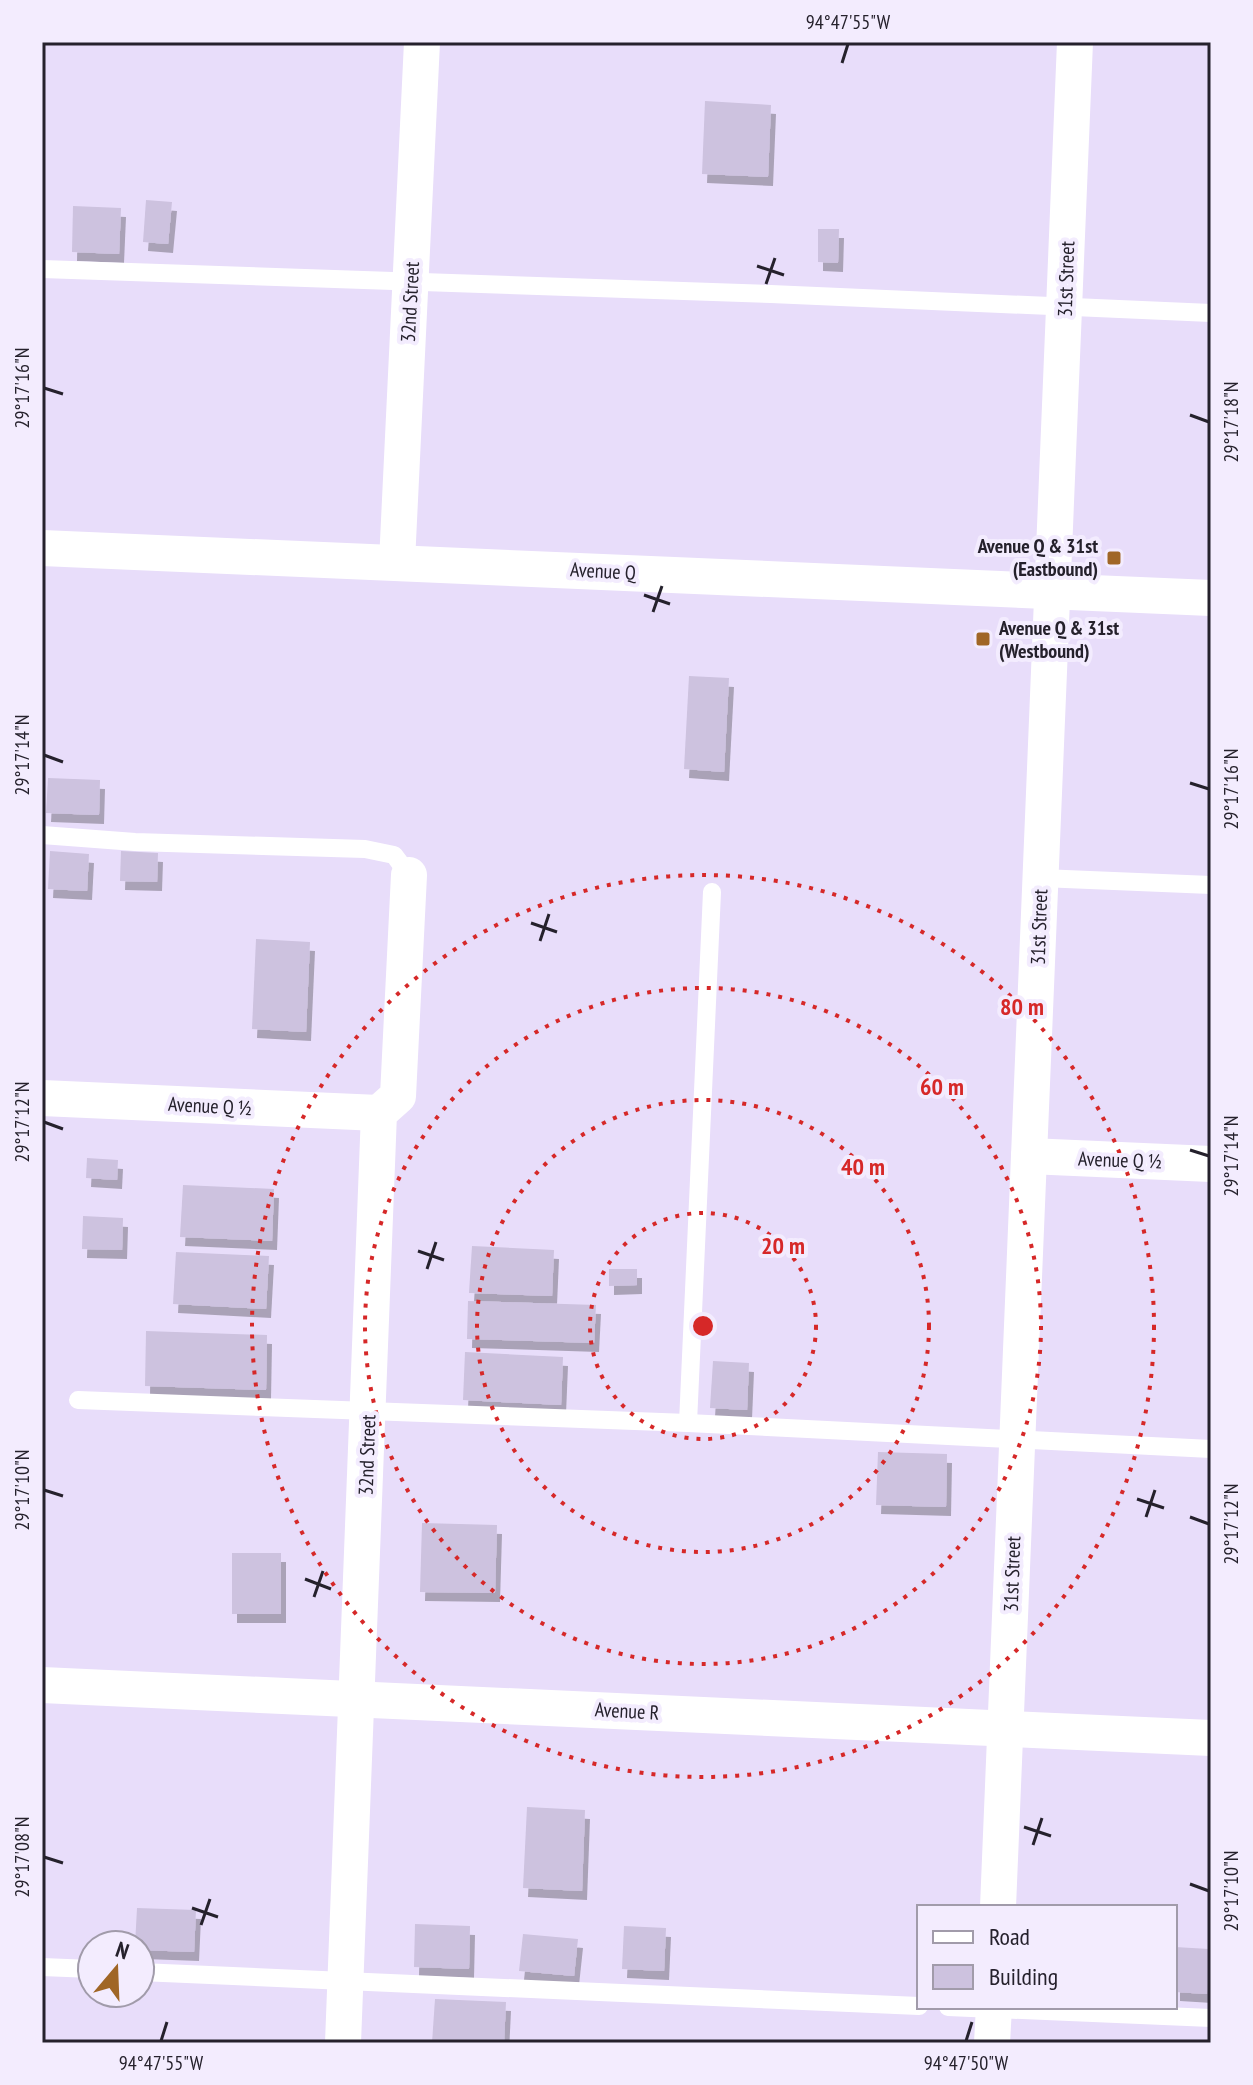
<svg xmlns="http://www.w3.org/2000/svg" width="1253" height="2085" viewBox="0 0 1253 2085" font-family="'PT Sans Narrow',sans-serif">
  <style>
    .building { fill: #cdc2df; filter: url(#shadow) }
    .lines { fill: none; stroke-linecap: round; stroke-linejoin: round }
    .service { stroke: #fff; stroke-width: 18 }
    .minor { stroke: #fff; stroke-width: 36 }
    .ticks { fill: none; stroke: #25212c; stroke-width: 3 }
    .ring { fill: none; stroke: #d62828; stroke-width: 4; stroke-dasharray: 4 8 }
    .poi-dot { fill: #a06626; stroke: #f3ecfe; stroke-width: 3 }
    .labels { text-anchor: middle; dominant-baseline: central; stroke-width: 8; stroke-linejoin: round; paint-order: stroke }
    .street-label { font-size: 20px; fill: #25212c; stroke: #f3ecfe }
    .poi-label { font-size: 20px; font-weight: bold; fill: #25212c; stroke: #f3ecfe; text-anchor: end }
    .centre { fill: #d62828; stroke: #f3ecfe; stroke-width: 4 }
    .ring-label { font-size: 24px; text-anchor: middle; font-weight: bold; fill: #d62828; stroke: #f3ecfe; stroke-width: 8; stroke-linejoin: round; paint-order: stroke }
    .neatline { fill: none; stroke: #25212c; stroke-width: 3 }
    .ticks-label { font-size: 20px; text-anchor: middle; fill: #25212c }
  </style>
  <defs>
    <filter id="shadow"><feDropShadow dx="5" dy="9" stdDeviation="0" flood-color="#0004"/></filter>
  </defs>
  <rect width="100%" height="100%" fill="#e8ddfa"/>
  <!-- building -->
  <g class="building">
    <path d="M 705,101 L 771,105 L 768,177 L 702,174 Z"/>
    <path d="M 146,200 L 172,202 L 168,244 L 143,242 Z"/>
    <path d="M 73,206 L 121,208 L 119,254 L 72,252 Z"/>
    <path d="M 818,229 L 839,229 L 838,263 L 818,262 Z"/>
    <path d="M 689,676 L 729,678 L 724,772 L 684,769 Z"/>
    <path d="M 48,778 L 100,780 L 99,815 L 46,813 Z"/>
    <path d="M 50,851 L 89,854 L 87,891 L 48,889 Z"/>
    <path d="M 121,851 L 158,853 L 157,882 L 120,881 Z"/>
    <path d="M 256,939 L 310,942 L 306,1032 L 252,1029 Z"/>
    <path d="M 87,1158 L 118,1160 L 117,1180 L 86,1178 Z"/>
    <path d="M 183,1185 L 274,1189 L 272,1241 L 180,1237 Z"/>
    <path d="M 83,1216 L 123,1218 L 122,1250 L 82,1249 Z"/>
    <path d="M 472,1246 L 554,1250 L 552,1296 L 469,1293 Z"/>
    <path d="M 176,1252 L 269,1256 L 266,1309 L 173,1304 Z"/>
    <path d="M 609,1269 L 637,1269 L 637,1285 L 609,1286 Z"/>
    <path d="M 468,1301 L 596,1305 L 594,1343 L 467,1339 Z"/>
    <path d="M 146,1331 L 267,1335 L 266,1390 L 145,1386 Z"/>
    <path d="M 465,1352 L 563,1357 L 561,1405 L 463,1400 Z"/>
    <path d="M 713,1361 L 749,1363 L 747,1410 L 710,1408 Z"/>
    <path d="M 878,1452 L 947,1454 L 946,1507 L 876,1505 Z"/>
    <path d="M 422,1523 L 497,1525 L 495,1593 L 420,1592 Z"/>
    <rect x="232" y="1553" width="49" height="61"/>
    <path d="M 527,1807 L 585,1810 L 582,1891 L 523,1888 Z"/>
    <path d="M 137,1908 L 196,1910 L 194,1952 L 140,1950 L 140,1945 L 135,1945 Z"/>
    <path d="M 415,1924 L 470,1926 L 469,1969 L 414,1967 Z"/>
    <path d="M 624,1926 L 666,1928 L 664,1971 L 622,1969 Z"/>
    <path d="M 523,1934 L 578,1939 L 574,1976 L 519,1971 Z"/>
    <path d="M 1175,1947 L 1209,1949 L 1207,1994 L 1175,1992 Z"/>
    <path d="M 435,1999 L 506,2002 L 504,2043 L 432,2043 Z"/>
  </g>
  <g class="lines">
    <!-- service -->
    <g class="service">
      <path d="M 42,269 L 771,294 L 1211,313"/>
      <path d="M 42,835 L 135,842 L 365,849 L 394,855 L 409,875"/>
      <path d="M 1041,878 L 1211,885"/>
      <path d="M 78,1400 L 688,1423 L 1211,1449"/>
      <path d="M 688,1423 L 712,892"/>
      <path d="M 42,1967 L 92,1969"/>
      <path d="M 140,1972 L 919,2006"/>
      <path d="M 948,2007 L 1211,2018"/>
    </g>
    <!-- minor -->
    <g class="minor">
      <path d="M 42,548 L 1211,598"/>
      <path d="M 397,562 L 422,42"/>
      <path d="M 42,1098 L 379,1113"/>
      <path d="M 1029,1156 L 1211,1164"/>
      <path d="M 42,1685 L 1211,1738"/>
      <path d="M 998,1907 L 1075,42"/>
      <path d="M 343,2043 L 379,1113 L 398,1096 L 409,875"/>
      <path d="M 992,2043 L 994,2007"/>
    </g>
  </g>
  <!-- ticks -->
  <path class="ticks" d="M 842,63 L 848,44M 757,266 L 784,275M 766,284 L 775,258M 44,388 L 63,394M 1190,415 L 1209,422M 644,595 L 670,604M 653,612 L 662,586M 44,755 L 63,762M 1190,783 L 1209,789M 531,923 L 557,932M 540,941 L 549,914M 44,1122 L 63,1129M 1190,1150 L 1209,1156M 418,1251 L 444,1260M 427,1269 L 436,1242M 44,1490 L 63,1496M 1137,1499 L 1164,1508M 1146,1517 L 1155,1490M 1190,1517 L 1209,1524M 305,1579 L 331,1589M 314,1597 L 323,1571M 1024,1827 L 1051,1836M 1033,1845 L 1042,1818M 44,1857 L 63,1863M 1190,1884 L 1209,1891M 192,1908 L 218,1917M 201,1925 L 210,1899M 161,2041 L 167,2022M 966,2041 L 972,2022"/>
  <!-- distance rings -->
  <g class="ring">
    <circle cx="703" cy="1326" r="113"/>
    <circle cx="703" cy="1326" r="226"/>
    <circle cx="703" cy="1326" r="338"/>
    <circle cx="703" cy="1326" r="451"/>
  </g>
  <!-- markers -->
  <g class="poi-dot">
    <rect x="1106" y="550" width="16" height="16" rx="4"/>
    <rect x="975" y="631" width="16" height="16" rx="4"/>
  </g>
  <g class="labels">
    <!-- street labels -->
    <g class="street-label">
      <text transform="translate(1066 279) rotate(-88)">31st Street</text>
      <text transform="translate(410 302) rotate(-87)">32nd Street</text>
      <text transform="translate(603 571) rotate(3)">Avenue Q</text>
      <text transform="translate(1039 927) rotate(-88)">31st Street</text>
      <text transform="translate(210 1106) rotate(3)">Avenue Q ½</text>
      <text transform="translate(1120 1160) rotate(2)">Avenue Q ½</text>
      <text transform="translate(367 1455) rotate(-88)">32nd Street</text>
      <text transform="translate(1012 1574) rotate(-88)">31st Street</text>
      <text transform="translate(627 1711) rotate(3)">Avenue R</text>
    </g>
    <!-- poi labels -->
    <g class="poi-label">
      <text x="1098" y="546">Avenue Q &amp; 31st<tspan x="1098" dy="23">(Eastbound)</tspan></text>
      <text x="999" y="628" text-anchor="start">Avenue Q &amp; 31st<tspan x="999" dy="23">(Westbound)</tspan></text>
    </g>
  </g>
  <circle cx="703" cy="1326" r="12" class="centre"/>
  <g class="ring-label">
    <text x="1022" y="1015">80 m</text>
    <text x="942" y="1095">60 m</text>
    <text x="863" y="1175">40 m</text>
    <text x="783" y="1254">20 m</text>
  </g>
  <!-- border -->
  <rect width="1253" height="2085" fill="none" stroke="#f3ecfe" stroke-width="88"/>
  <!-- legend -->
  <rect x="917" y="1905" width="260" height="104" fill="#f3ecfe" stroke="#a19baa" stroke-width="2"/>
  <rect x="933" y="1931" width="40" height="12" fill="#ffffff" stroke="#a19baa" stroke-width="2"/>
  <text x="989" y="1945" font-size="24" fill="#25212c">Road</text>
  <rect x="933" y="1965" width="40" height="24" fill="#cdc2df" stroke="#a19baa" stroke-width="2"/>
  <text x="989" y="1985" font-size="24" fill="#25212c">Building</text>
  <!-- north arrow -->
  <g transform="translate(116 1969) rotate(19)"><circle r="38" fill="#f3ecfe" stroke="#a19baa" stroke-width="2"/>
  <path d="M0-6L14 30L0 20L-14 30Z" fill="#a06626"/>
  <text y="-12" font-size="22" font-weight="bold" text-anchor="middle" fill="#25212c">N</text>
  </g>
  <rect x="44" y="44" width="1165" height="1997" class="neatline"/>
  <g class="ticks-label">
    <text x="848" y="29">94°47'55"W</text>
    <text transform="translate(22 388) rotate(-90)" y="7">29°17'16"N</text>
    <text transform="translate(1231 422) rotate(-90)" y="7">29°17'18"N</text>
    <text transform="translate(22 755) rotate(-90)" y="7">29°17'14"N</text>
    <text transform="translate(1231 789) rotate(-90)" y="7">29°17'16"N</text>
    <text transform="translate(22 1122) rotate(-90)" y="7">29°17'12"N</text>
    <text transform="translate(1231 1156) rotate(-90)" y="7">29°17'14"N</text>
    <text transform="translate(22 1490) rotate(-90)" y="7">29°17'10"N</text>
    <text transform="translate(1231 1524) rotate(-90)" y="7">29°17'12"N</text>
    <text transform="translate(22 1857) rotate(-90)" y="7">29°17'08"N</text>
    <text transform="translate(1231 1891) rotate(-90)" y="7">29°17'10"N</text>
    <text x="161" y="2070">94°47'55"W</text>
    <text x="966" y="2070">94°47'50"W</text>
  </g>
</svg>
